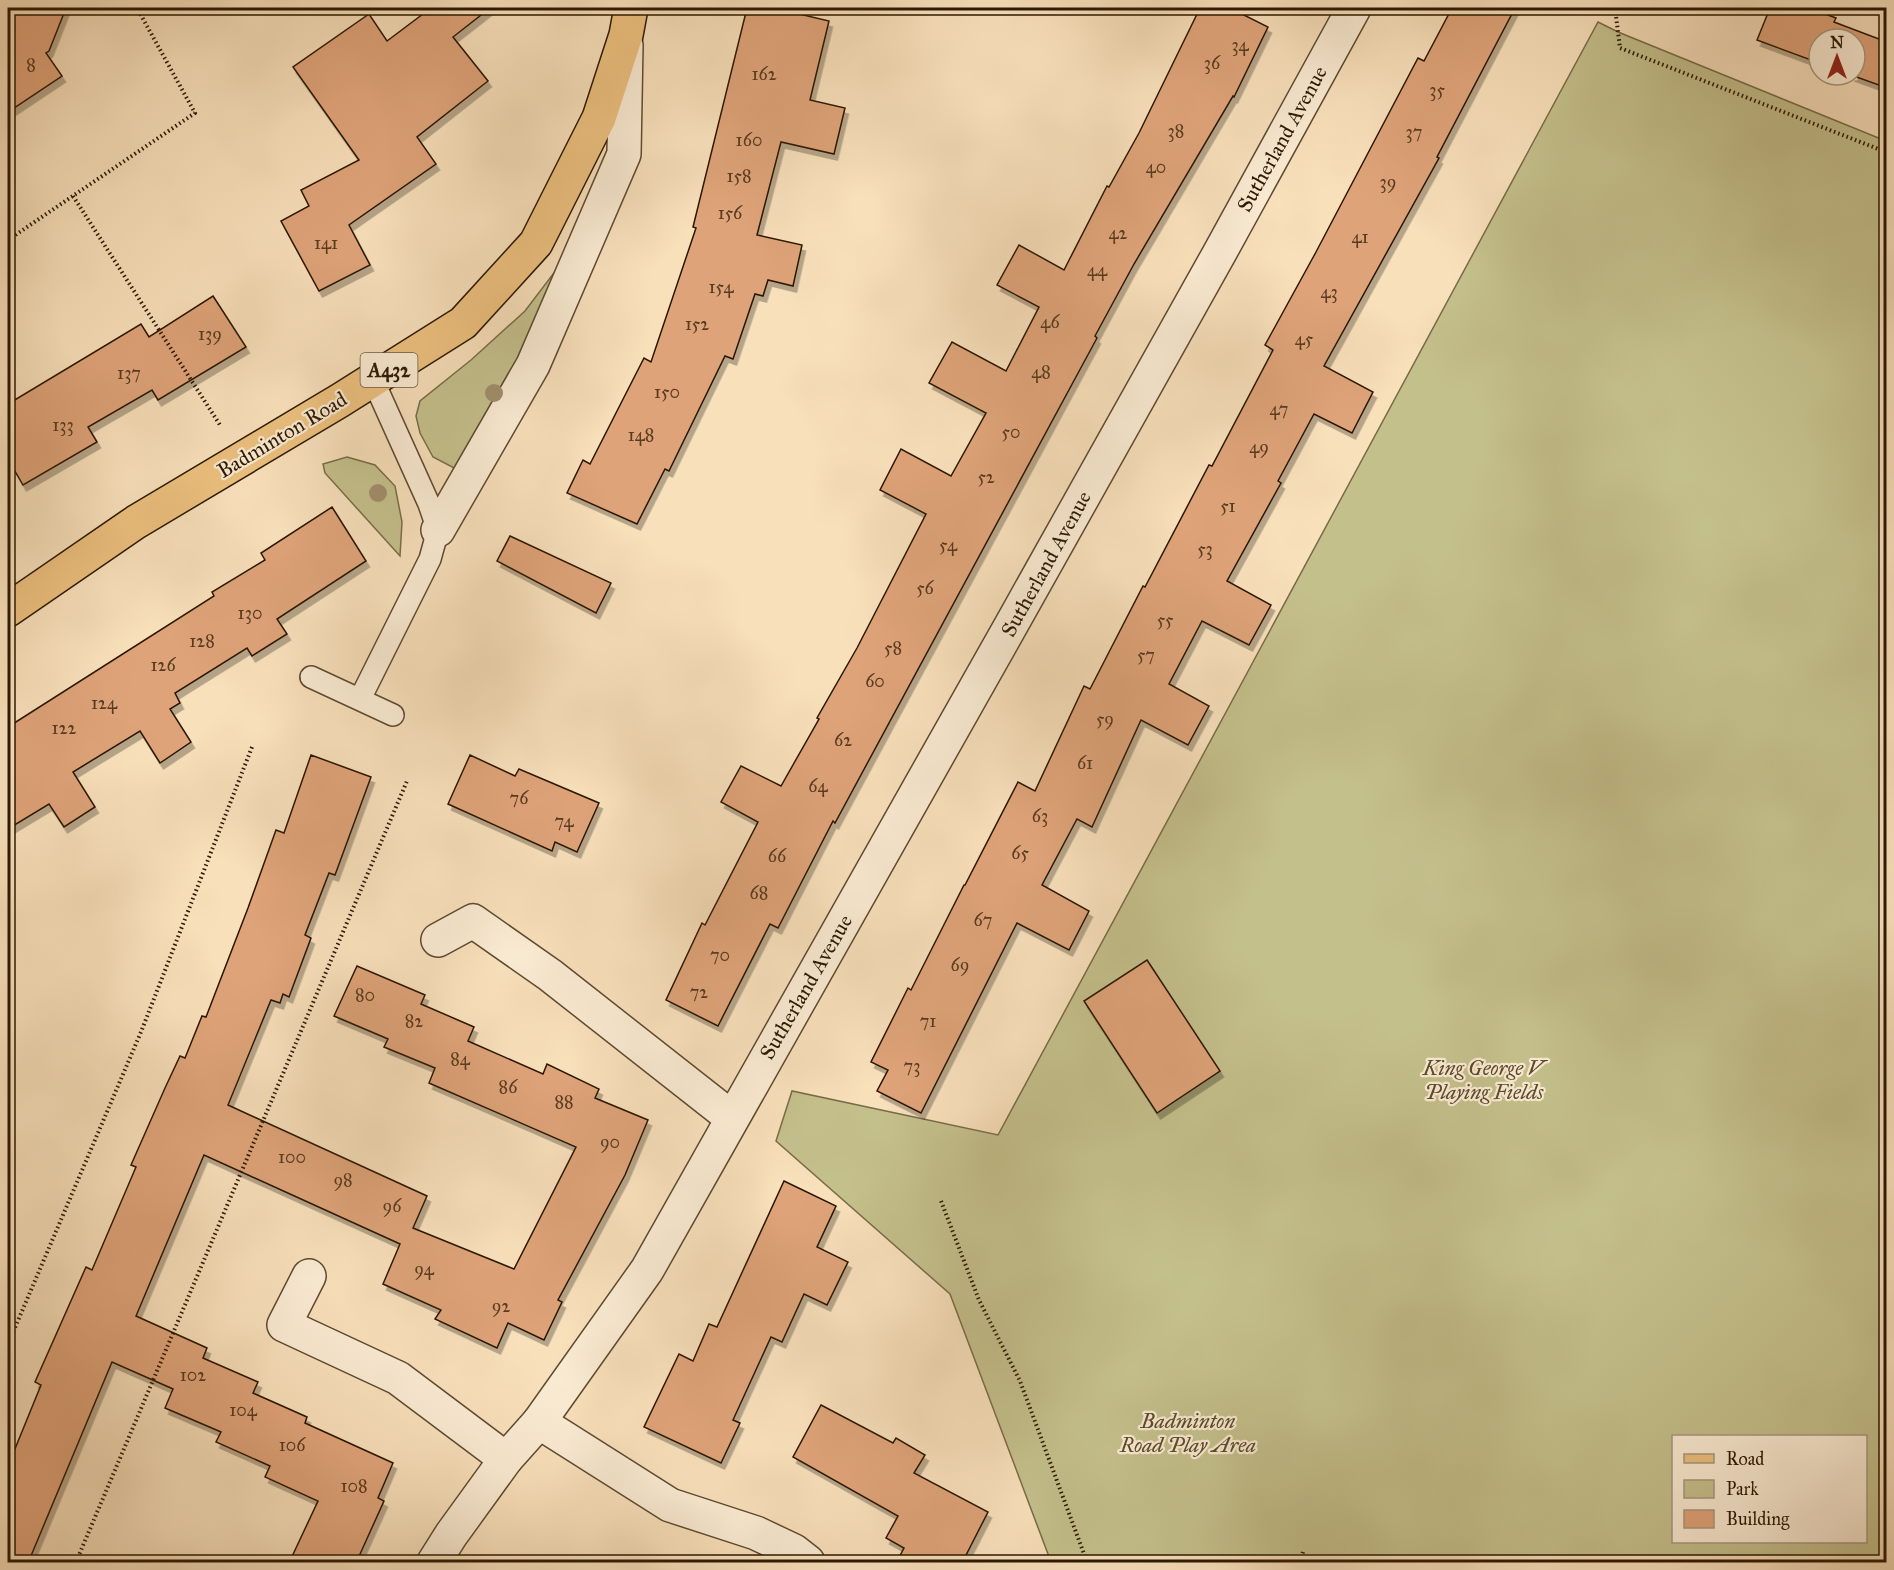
<svg xmlns="http://www.w3.org/2000/svg" width="1894" height="1570" viewBox="0 0 1894 1570" font-family="'IM FELL Great Primer',serif">
  <style>
    .green { fill: #c4c08c; stroke: #786c47; stroke-width: 1.5; fill-rule: evenodd }
    .building { fill: #dfa379; stroke: #2b1802; stroke-width: 1.5; filter: url(#shadow) }
    .lines { fill: none; stroke-linecap: round; stroke-linejoin: round }
    .service-casing { stroke: #5e4a30; stroke-width: 24 }
    .minor-casing { stroke: #5e4a30; stroke-width: 36 }
    .primary-casing { stroke: #2b1802; stroke-width: 36 }
    .path { stroke: #2b1802; stroke-width: 4; stroke-dasharray: 1.5 3; stroke-linecap: butt }
    .service { stroke: #faebd3; stroke-width: 21 }
    .minor { stroke: #faebd3; stroke-width: 33 }
    .primary { stroke: #ecc07e; stroke-width: 33 }
    .tree { fill: #a18e6c }
    .labels { text-anchor: middle; dominant-baseline: central; stroke-width: 4.5; stroke-linejoin: round; paint-order: stroke }
    .number-label { font-size: 18px; fill: #583b20 }
    .shield { fill: #faebd3; stroke: #695741; stroke-width: 1.5 }
    .shield-label { font-size: 20px; font-weight: bold; fill: #2b1802 }
    .street-label { font-size: 21px; fill: #2b1802; stroke: #faebd3 }
    .park-label { font-size: 21px; font-style: italic; fill: #594a2b; stroke: #faebd3 }
  </style>
  <defs>
    <filter id="shadow"><feDropShadow dx="3.5" dy="6" stdDeviation="0" flood-color="#0004"/></filter>
  </defs>
  <rect width="100%" height="100%" fill="#f8e0bb"/>
  <filter id="stains"><feTurbulence type="fractalNoise" baseFrequency=".00333" numOctaves="4"/><feColorMatrix values="0 0 0 0 .2 0 0 0 0 .09 0 0 0 0 .02 0 0 0 .5 -.17"/></filter>
  <radialGradient id="worn" r=".72"><stop offset=".6" stop-color="#630" stop-opacity="0"/><stop offset="1" stop-color="#630" stop-opacity=".3"/></radialGradient>
  <!-- green -->
  <g class="green">
    <path d="M 1598,22 L 1618,32 L 1886,141 L 1886,1562 L 1051,1562 L 950,1294 L 776,1141 L 792,1091 L 998,1135 ZM 1674,1436 L 1866,1436 L 1866,1542 L 1674,1542 Z"/>
    <path d="M 563,261 L 554,297 L 461,465 L 454,468 L 433,457 L 420,433 L 416,416 L 420,401 L 471,360 L 525,311 Z"/>
    <path d="M 347,457 L 375,465 L 395,486 L 402,522 L 400,556 L 325,473 L 323,464 Z"/>
  </g>
  <!-- building -->
  <g class="building">
    <path d="M 8,8 L 66,8 L 49,51 L 46,53 L 62,76 L 8,112 Z"/>
    <path d="M 431,8 L 490,8 L 453,37 L 488,81 L 417,137 L 436,164 L 349,225 L 370,265 L 319,291 L 281,221 L 309,206 L 301,190 L 359,160 L 293,67 L 369,14 L 387,41 Z"/>
    <path d="M 747,8 L 774,8 L 829,21 L 810,100 L 845,108 L 834,154 L 781,142 L 757,235 L 802,245 L 793,286 L 768,280 L 763,296 L 755,294 L 733,359 L 725,356 L 669,471 L 665,469 L 637,524 L 567,493 L 583,460 L 590,464 L 644,358 L 651,362 L 696,228 L 693,227 Z"/>
    <path d="M 1200,8 L 1230,8 L 1268,27 L 1234,97 L 1233,96 L 1134,264 L 1095,336 L 1097,338 L 835,823 L 833,821 L 778,928 L 770,924 L 718,1026 L 666,1000 L 702,923 L 705,925 L 758,822 L 721,802 L 741,766 L 781,786 L 819,719 L 817,718 L 857,648 L 926,514 L 880,490 L 901,449 L 951,476 L 986,413 L 929,383 L 952,342 L 1006,371 L 1039,307 L 997,285 L 1019,245 L 1064,270 L 1107,186 L 1109,187 L 1139,133 Z"/>
    <path d="M 1452,8 L 1515,8 L 1437,157 L 1439,158 L 1324,366 L 1373,392 L 1352,433 L 1314,414 L 1278,481 L 1281,483 L 1227,581 L 1271,605 L 1249,645 L 1202,621 L 1169,684 L 1209,706 L 1188,745 L 1141,720 L 1092,827 L 1077,819 L 1042,885 L 1089,911 L 1069,950 L 1017,923 L 921,1113 L 877,1091 L 888,1070 L 871,1062 L 908,988 L 911,990 L 964,885 L 965,885 L 1018,782 L 1035,791 L 1084,686 L 1090,689 L 1143,586 L 1145,587 L 1209,465 L 1212,466 L 1273,350 L 1265,345 L 1316,252 L 1418,58 L 1424,61 Z"/>
    <path d="M 1770,8 L 1809,8 L 1836,18 L 1834,22 L 1887,42 L 1887,88 L 1851,75 L 1855,75 L 1855,39 L 1819,39 L 1819,63 L 1757,40 Z"/>
    <path d="M 213,296 L 246,347 L 158,400 L 152,390 L 88,427 L 97,442 L 23,485 L 8,459 L 8,404 L 141,324 L 149,337 Z"/>
    <path d="M 332,507 L 366,561 L 277,619 L 287,634 L 252,656 L 247,648 L 175,693 L 180,703 L 170,709 L 191,742 L 160,763 L 140,731 L 73,772 L 95,807 L 64,827 L 49,804 L 8,829 L 8,727 L 214,596 L 212,592 L 265,560 L 261,553 Z"/>
    <path d="M 510,536 L 611,583 L 596,613 L 497,561 Z"/>
    <path d="M 311,755 L 371,777 L 335,875 L 329,873 L 305,935 L 311,938 L 289,997 L 283,994 L 280,1003 L 271,1000 L 228,1105 L 427,1196 L 413,1228 L 514,1269 L 576,1147 L 429,1083 L 435,1068 L 384,1047 L 388,1039 L 334,1016 L 357,966 L 425,995 L 421,1004 L 474,1027 L 468,1041 L 543,1074 L 547,1064 L 599,1089 L 595,1098 L 648,1120 L 625,1175 L 558,1300 L 562,1302 L 544,1340 L 508,1323 L 497,1348 L 435,1319 L 441,1310 L 383,1284 L 400,1244 L 204,1155 L 136,1316 L 207,1348 L 203,1358 L 258,1382 L 253,1393 L 307,1417 L 305,1423 L 393,1463 L 378,1498 L 384,1501 L 356,1563 L 289,1563 L 318,1501 L 265,1477 L 270,1466 L 216,1442 L 221,1432 L 165,1408 L 173,1389 L 112,1362 L 28,1563 L 8,1563 L 8,1466 L 41,1385 L 35,1382 L 86,1267 L 92,1270 L 136,1167 L 131,1165 L 165,1088 L 180,1056 L 185,1058 L 202,1016 L 206,1017 L 248,908 L 276,830 L 284,833 Z"/>
    <path d="M 470,755 L 515,776 L 519,769 L 599,803 L 577,852 L 555,842 L 552,851 L 448,804 Z"/>
    <path d="M 1147,960 L 1220,1071 L 1157,1113 L 1084,1001 Z"/>
    <path d="M 784,1181 L 836,1206 L 817,1247 L 848,1262 L 827,1305 L 804,1294 L 782,1342 L 771,1337 L 733,1420 L 740,1423 L 721,1463 L 644,1427 L 679,1354 L 693,1361 L 709,1324 L 717,1327 Z"/>
    <path d="M 821,1405 L 893,1443 L 896,1438 L 925,1455 L 914,1473 L 988,1512 L 962,1563 L 896,1563 L 904,1548 L 886,1538 L 898,1516 L 793,1457 Z"/>
  </g>
  <g class="lines">
    <!-- service casing -->
    <g class="service-casing">
      <g id="service">
        <path d="M 311,677 L 393,715"/>
        <path d="M 360,699 L 430,559 L 438,530 L 429,504 L 373,380"/>
      </g>
    </g>
    <!-- minor casing -->
    <g class="minor-casing">
      <g id="minor">
        <path d="M 438,530 L 533,365 L 624,154 L 626,45"/>
        <path d="M 438,940 L 473,921 L 550,975 L 732,1118"/>
        <path d="M 309,1276 L 284,1325 L 398,1378 L 506,1459"/>
        <path d="M 539,1422 L 670,1505 L 756,1533 L 794,1551 L 808,1562"/>
        <path d="M 434,1562 L 451,1535 L 506,1459 L 539,1422 L 647,1270 L 1014,620 L 1219,254 L 1354,8"/>
      </g>
    </g>
    <!-- primary casing -->
    <g class="primary-casing">
      <path id="primary" d="M 8,610 L 136,522 L 339,401 L 463,323 L 536,243 L 599,118 L 626,35 L 631,8"/>
    </g>
    <!-- path -->
    <g class="path">
      <path d="M 1615,8 L 1620,48 L 1886,152"/>
      <path d="M 73,196 L 220,425"/>
      <path d="M 8,240 L 195,113 L 137,8"/>
      <path d="M 941,1201 L 979,1300 L 1020,1381 L 1087,1562"/>
      <path d="M 8,1344 L 141,1032 L 252,747"/>
      <path d="M 76,1562 L 407,781"/>
      <path d="M 1300,1562 L 1303,1552"/>
    </g>
    <!-- service -->
    <use href="#service" class="service"/>
    <!-- minor -->
    <use href="#minor" class="minor"/>
    <!-- primary -->
    <use href="#primary" class="primary"/>
  </g>
  <!-- trees -->
  <g class="tree">
    <circle cx="494" cy="393" r="9"/>
    <circle cx="378" cy="493" r="9"/>
  </g>
  <g class="labels">
    <!-- number labels -->
    <g class="number-label">
      <text x="1240" y="45">34</text>
      <text x="1212" y="63">36</text>
      <text x="31" y="65">8</text>
      <text x="764" y="74">162</text>
      <text x="1437" y="90">35</text>
      <text x="1176" y="131">38</text>
      <text x="1414" y="132">37</text>
      <text x="749" y="140">160</text>
      <text x="1156" y="167">40</text>
      <text x="739" y="176">158</text>
      <text x="1388" y="182">39</text>
      <text x="730" y="213">156</text>
      <text x="1118" y="233">42</text>
      <text x="1360" y="237">41</text>
      <text x="326" y="243">141</text>
      <text x="1097" y="270">44</text>
      <text x="721" y="287">154</text>
      <text x="1329" y="292">43</text>
      <text x="1050" y="322">46</text>
      <text x="697" y="324">152</text>
      <text x="210" y="334">139</text>
      <text x="1304" y="339">45</text>
      <text x="1041" y="372">48</text>
      <text x="129" y="373">137</text>
      <text x="667" y="392">150</text>
      <text x="1279" y="409">47</text>
      <text x="63" y="425">133</text>
      <text x="1011" y="432">50</text>
      <text x="641" y="435">148</text>
      <text x="1259" y="447">49</text>
      <text x="986" y="477">52</text>
      <text x="1228" y="506">51</text>
      <text x="948" y="545">54</text>
      <text x="1205" y="549">53</text>
      <text x="925" y="588">56</text>
      <text x="250" y="613">130</text>
      <text x="1165" y="620">55</text>
      <text x="202" y="641">128</text>
      <text x="893" y="648">58</text>
      <text x="1146" y="655">57</text>
      <text x="163" y="665">126</text>
      <text x="875" y="681">60</text>
      <text x="104" y="703">124</text>
      <text x="1105" y="719">59</text>
      <text x="64" y="728">122</text>
      <text x="843" y="740">62</text>
      <text x="1085" y="763">61</text>
      <text x="818" y="786">64</text>
      <text x="519" y="798">76</text>
      <text x="1040" y="816">63</text>
      <text x="564" y="821">74</text>
      <text x="1020" y="853">65</text>
      <text x="777" y="856">66</text>
      <text x="759" y="893">68</text>
      <text x="983" y="920">67</text>
      <text x="720" y="955">70</text>
      <text x="960" y="965">69</text>
      <text x="699" y="992">72</text>
      <text x="365" y="995">80</text>
      <text x="414" y="1021">82</text>
      <text x="928" y="1021">71</text>
      <text x="460" y="1059">84</text>
      <text x="912" y="1066">73</text>
      <text x="508" y="1087">86</text>
      <text x="564" y="1102">88</text>
      <text x="610" y="1142">90</text>
      <text x="292" y="1157">100</text>
      <text x="343" y="1180">98</text>
      <text x="392" y="1206">96</text>
      <text x="424" y="1269">94</text>
      <text x="501" y="1306">92</text>
      <text x="193" y="1375">102</text>
      <text x="243" y="1410">104</text>
      <text x="292" y="1445">106</text>
      <text x="354" y="1486">108</text>
    </g>
    <!-- shield labels -->
    <rect class="shield" x="360.5" y="353" width="57" height="34" rx="4.5"/>
    <g class="shield-label">
      <text x="389" y="370">A432</text>
    </g>
    <!-- street labels -->
    <g class="street-label">
      <text transform="translate(1282 139) rotate(-61)">Sutherland Avenue</text>
      <text transform="translate(282 435) rotate(-31)">Badminton Road</text>
      <text transform="translate(1046 564) rotate(-61)">Sutherland Avenue</text>
      <text transform="translate(806 987) rotate(-60)">Sutherland Avenue</text>
    </g>
    <!-- park labels -->
    <g class="park-label">
      <text x="1484" y="1068">King George V<tspan x="1484" dy="24">Playing Fields</tspan></text>
      <text x="1188" y="1421">Badminton<tspan x="1188" dy="24">Road Play Area</tspan></text>
    </g>
  </g>
  <!-- margin -->
  <rect width="1894" height="1570" fill="none" stroke="#f8e0bb" stroke-width="30"/>
  <rect x="9" y="9" width="1876" height="1552" fill="none" stroke="#2b1802" stroke-width="3"/>
  <rect x="15" y="15" width="1864" height="1540" fill="none" stroke="#2b1802" stroke-width="1.5"/>
  <!-- legend -->
  <rect x="1672" y="1435" width="195" height="108" fill="#faebd3" stroke="#a7977f" stroke-width="1.5"/>
  <rect x="1684" y="1454" width="30" height="9" fill="#ecc07e" stroke="#a7977f" stroke-width="1.5"/>
  <text x="1726" y="1465" font-size="18" fill="#2b1802">Road</text>
  <rect x="1684" y="1480" width="30" height="18" fill="#c4c08c" stroke="#a7977f" stroke-width="1.5"/>
  <text x="1726" y="1495" font-size="18" fill="#2b1802">Park</text>
  <rect x="1684" y="1510" width="30" height="18" fill="#dfa379" stroke="#a7977f" stroke-width="1.5"/>
  <text x="1726" y="1525" font-size="18" fill="#2b1802">Building</text>
  <!-- north arrow -->
  <g transform="translate(1837 57)"><circle r="28" fill="#faebd3" stroke="#a7977f" stroke-width="1.5"/>
  <path d="M0-4.5L10 22L0 15L-10 22Z" fill="#8f2418"/>
  <text y="-9" font-size="16" font-weight="bold" text-anchor="middle" fill="#2b1802">N</text>
  </g>
  <rect width="100%" height="100%" filter="url(#stains)"/>
  <rect width="100%" height="100%" fill="url(#worn)"/>
</svg>
